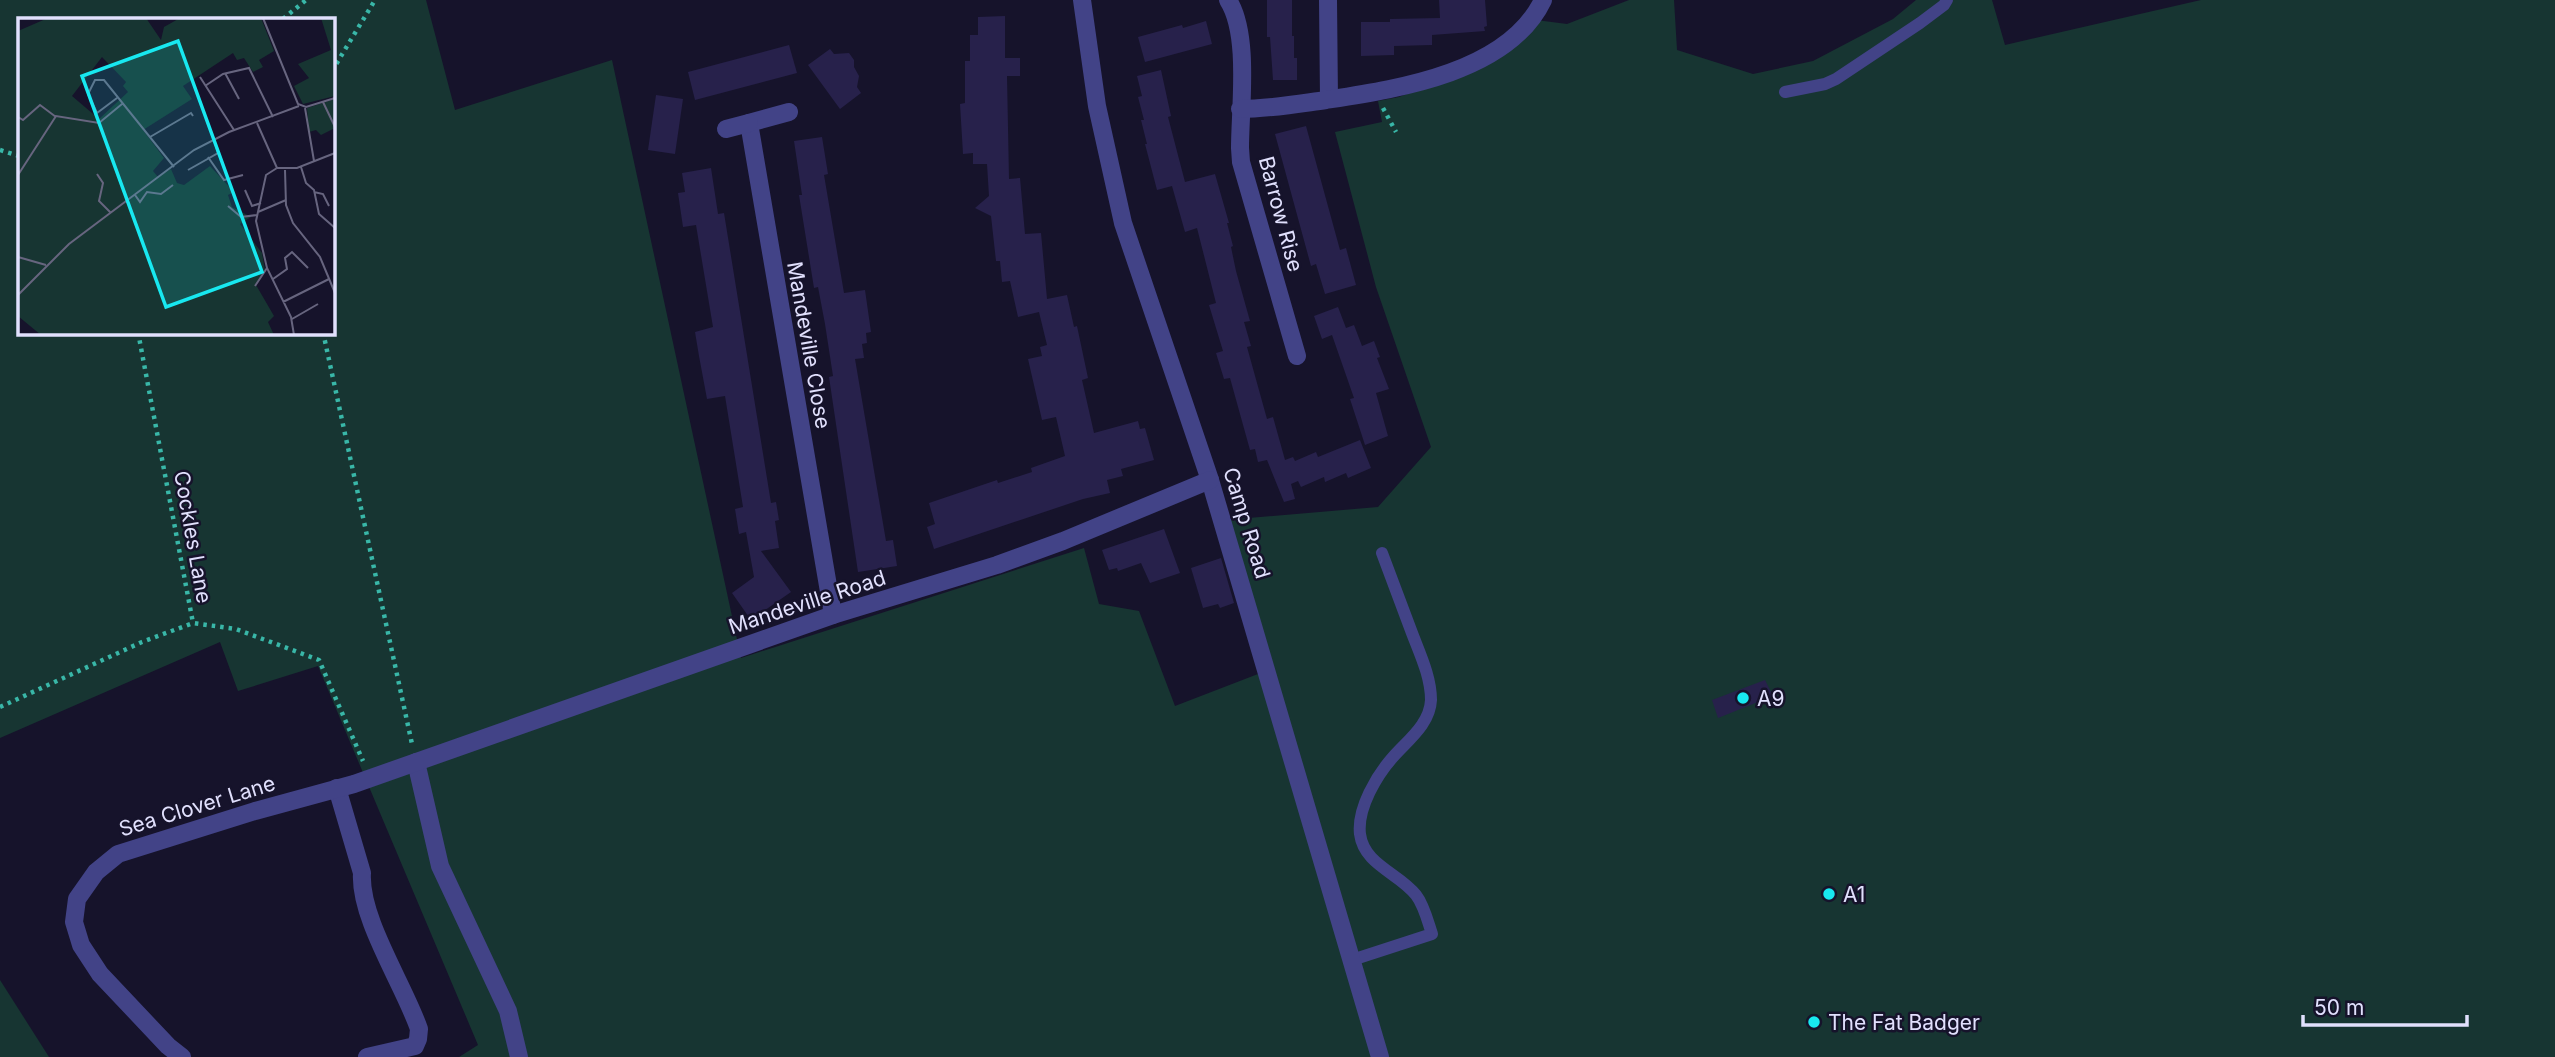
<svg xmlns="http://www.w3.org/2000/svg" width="2555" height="1057" viewBox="0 0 2555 1057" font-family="Inter,sans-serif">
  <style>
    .green { fill: #173532; fill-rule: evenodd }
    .building { fill: #27214b }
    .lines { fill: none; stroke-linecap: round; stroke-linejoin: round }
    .path { stroke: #39b7a8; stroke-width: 4.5; stroke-dasharray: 3.5 5; stroke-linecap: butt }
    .service { stroke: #424387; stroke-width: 12 }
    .minor { stroke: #424387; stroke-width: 18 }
    .poi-dot { fill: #18e8f0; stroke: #16132b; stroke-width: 2.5 }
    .labels { text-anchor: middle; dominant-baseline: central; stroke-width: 5; stroke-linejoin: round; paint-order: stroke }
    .street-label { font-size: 21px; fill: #e1e0fd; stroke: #16132b }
    .poi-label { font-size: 21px; fill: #e1e0fd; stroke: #16132b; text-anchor: start }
    .inset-road { fill: none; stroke: #67657f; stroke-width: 2 }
    .view { fill: #18e8f0; fill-opacity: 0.15; stroke: #18e8f0; stroke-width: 3.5 }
    .inset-edge { fill: none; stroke: #e1e0fd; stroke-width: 3.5 }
  </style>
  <rect width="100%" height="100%" fill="#16132b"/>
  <!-- green -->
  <g class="green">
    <path d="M 0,0 L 426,0 L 455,110 L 612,60 L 741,658 L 1084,548 L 1099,604 L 1139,611 L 1175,706 L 1258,674 L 1264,649 L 1225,520 L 1378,507 L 1431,447 L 1376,287 L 1335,132 L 1382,122 L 1378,101 L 1399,97 L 1441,81 L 1536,20 L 1567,24 L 1629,0 L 1674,0 L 1677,50 L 1753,74 L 1813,61 L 1893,19 L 1916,0 L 1992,0 L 2005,45 L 2201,0 L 2555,0 L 2555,1057 L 459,1057 L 478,1045 L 318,666 L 238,691 L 220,642 L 0,738 ZM 19,19 L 332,19 L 332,332 L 19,332 Z"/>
    <path d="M 0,980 L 49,1057 L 0,1057 Z"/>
  </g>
  <!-- building -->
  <g class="building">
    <path d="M 1267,0 L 1292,0 L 1292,36 L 1294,36 L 1294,58 L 1297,58 L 1297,80 L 1273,80 L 1270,37 L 1267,37 Z"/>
    <path d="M 1439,0 L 1485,0 L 1487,26 L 1484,27 L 1485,31 L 1432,35 L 1432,45 L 1394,46 L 1394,55 L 1361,56 L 1361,22 L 1390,22 L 1390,19 L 1440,18 Z"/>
    <path d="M 1005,16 L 1005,58 L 1020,58 L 1020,76 L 1007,76 L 1009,179 L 1020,178 L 1025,234 L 1041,233 L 1047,299 L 1067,295 L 1074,327 L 1077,326 L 1088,378 L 1082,380 L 1094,433 L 1138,421 L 1140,429 L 1145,428 L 1154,460 L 1121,469 L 1123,476 L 1107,480 L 1110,493 L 1083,499 L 934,549 L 927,527 L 935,524 L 929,503 L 997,480 L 998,483 L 1032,472 L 1031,468 L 1065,456 L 1056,417 L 1042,420 L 1028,359 L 1042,356 L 1040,347 L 1047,345 L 1039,312 L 1018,317 L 1010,281 L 1002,282 L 1000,261 L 996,261 L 991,216 L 975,208 L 989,196 L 987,164 L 973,164 L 973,153 L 963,154 L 960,104 L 965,103 L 965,61 L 970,61 L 970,35 L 978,35 L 978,17 Z"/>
    <path d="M 1206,21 L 1212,44 L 1145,62 L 1138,37 L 1182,25 L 1183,28 Z"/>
    <path d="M 789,45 L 797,73 L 695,100 L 688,72 Z"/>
    <path d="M 830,49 L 834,54 L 849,53 L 854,60 L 854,67 L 859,76 L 857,87 L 861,93 L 840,109 L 808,65 Z"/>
    <path d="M 1161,70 L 1171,116 L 1168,117 L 1185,182 L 1215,174 L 1229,223 L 1227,223 L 1233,246 L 1231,247 L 1236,271 L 1250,321 L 1244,322 L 1251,346 L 1247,347 L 1267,419 L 1273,417 L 1285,460 L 1293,457 L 1295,461 L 1316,452 L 1318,457 L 1360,440 L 1371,468 L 1348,478 L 1346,473 L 1325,482 L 1324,477 L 1301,487 L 1298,481 L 1291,484 L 1295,499 L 1284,502 L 1267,460 L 1258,462 L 1255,449 L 1250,450 L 1230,378 L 1224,379 L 1216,353 L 1223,351 L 1209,305 L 1216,303 L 1197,228 L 1185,232 L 1172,186 L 1157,190 L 1145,144 L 1147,144 L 1141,120 L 1144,120 L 1138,97 L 1142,96 L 1137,76 Z"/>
    <path d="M 656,95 L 683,99 L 675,154 L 648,150 Z"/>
    <path d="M 1306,126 L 1340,250 L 1346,248 L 1356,285 L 1325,294 L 1316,264 L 1311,266 L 1275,134 Z"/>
    <path d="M 822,137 L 828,174 L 824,175 L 844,293 L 865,290 L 871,332 L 866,333 L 867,343 L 862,344 L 864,358 L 855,359 L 886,541 L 893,540 L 897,566 L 858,572 L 829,377 L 833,376 L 825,324 L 818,287 L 814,288 L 799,195 L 802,195 L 794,141 Z"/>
    <path d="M 711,168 L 718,214 L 724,213 L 771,503 L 776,502 L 779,520 L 775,521 L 779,548 L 761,551 L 791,592 L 751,620 L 732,593 L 754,577 L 746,532 L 739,534 L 735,509 L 743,507 L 725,396 L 707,399 L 699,356 L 695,332 L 713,327 L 696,225 L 683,227 L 678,193 L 685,192 L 682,173 Z"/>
    <path d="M 1338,307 L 1346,328 L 1354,325 L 1362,346 L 1374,341 L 1380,357 L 1377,358 L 1389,389 L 1376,393 L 1388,436 L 1365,445 L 1350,399 L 1354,398 L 1332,335 L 1322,339 L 1314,316 Z"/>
    <path d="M 1164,529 L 1180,573 L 1150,583 L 1141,563 L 1118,571 L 1117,568 L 1109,570 L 1102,550 Z"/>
    <path d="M 1221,558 L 1234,603 L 1220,608 L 1218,604 L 1203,608 L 1191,568 Z"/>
    <path d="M 1765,680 L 1773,696 L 1718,718 L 1712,700 Z"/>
  </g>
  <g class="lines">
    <!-- path -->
    <g class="path">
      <path d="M 283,19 L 306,0"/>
      <path d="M 332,71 L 375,0"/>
      <path d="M 1383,108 L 1396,132"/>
      <path d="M 0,150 L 19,156"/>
      <path d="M 138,332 L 193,623"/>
      <path d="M 323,332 L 412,744"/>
      <path d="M 0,707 L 142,642 L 193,623 L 236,629 L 319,660 L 363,761"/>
    </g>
    <!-- service -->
    <g class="service">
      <path d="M 1785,92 L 1825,84 L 1836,79 L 1920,23 L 1944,5 L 1947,0"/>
      <path d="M 1352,960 L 1432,934 C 1428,922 1424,905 1416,895 C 1399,873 1364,865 1360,834 C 1357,808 1377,775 1393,757 C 1408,740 1430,724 1431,700 C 1431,677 1420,654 1412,633 C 1402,607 1392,580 1382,553"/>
    </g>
    <!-- minor -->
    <g class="minor">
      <path d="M 1082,0 L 1097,106 L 1123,223 L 1210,480 L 1380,1057"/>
      <path d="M 1228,0 C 1250,34 1240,108 1240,148 L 1241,162 L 1297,356"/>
      <path d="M 1328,0 L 1329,99"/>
      <path d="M 1240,109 C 1269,109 1297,104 1326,100 C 1397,89 1508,73 1543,0"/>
      <path d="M 789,112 L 749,123 L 833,615"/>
      <path d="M 726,129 L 749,123"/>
      <path d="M 416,762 L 440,866 L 508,1011 L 519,1057"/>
      <path d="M 337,788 L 362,873 C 359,918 404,985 419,1029 L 418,1039 L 415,1046 L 367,1057"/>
      <path d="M 182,1057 L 168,1046 L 100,974 L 81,945 L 74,922 L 77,899 L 96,872 L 118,854 L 255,811 L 354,784 L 833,615 L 997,565 L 1063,541 L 1210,480"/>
    </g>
  </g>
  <!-- markers -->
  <g class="poi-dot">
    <circle cx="1743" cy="698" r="7"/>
    <circle cx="1829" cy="894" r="7"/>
    <circle cx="1814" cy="1022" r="7"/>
  </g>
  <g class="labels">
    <!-- street labels -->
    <g class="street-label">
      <text transform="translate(1281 214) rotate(75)">Barrow Rise</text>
      <text transform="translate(809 345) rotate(80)">Mandeville Close</text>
      <text transform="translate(1247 523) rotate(73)">Camp Road</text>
      <text transform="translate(193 537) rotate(80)">Cockles Lane</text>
      <text transform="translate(807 602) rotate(-18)">Mandeville Road</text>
      <text transform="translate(197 806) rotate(-17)">Sea Clover Lane</text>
    </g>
    <!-- poi labels -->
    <g class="poi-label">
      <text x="1757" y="698">A9</text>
      <text x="1843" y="894">A1</text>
      <text x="1828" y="1022">The Fat Badger</text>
    </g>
  </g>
  <!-- overview -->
  <g transform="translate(18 18)">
    <rect width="317" height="317" fill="#16132b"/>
    <path d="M 30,0 L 128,0 L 143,22 L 146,9 L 162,0 L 243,0 L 256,33 L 241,42 L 245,49 L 235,54 L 226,40 L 219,42 L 215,35 L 165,68 L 174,81 L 125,112 L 146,140 L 135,153 L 140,159 L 153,151 L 159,165 L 166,167 L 192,148 L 216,174 L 210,177 L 214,189 L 233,199 L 222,206 L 244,235 L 247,252 L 238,267 L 256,298 L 250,304 L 256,317 L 23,317 L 0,298 L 0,13 ZM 84,39 L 108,64 L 105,68 L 110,74 L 81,101 L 54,78 ZM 303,0 L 317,0 L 317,78 L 285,86 L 276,68 L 291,60 L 280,46 L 313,32 ZM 317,81 L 317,110 L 303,117 L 298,112 L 291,114 L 289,90 Z" fill="#173532" fill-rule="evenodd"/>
    <path class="inset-road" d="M 245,0 L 280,86 L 288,89 L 317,80M 207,55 L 221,81M 182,59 L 216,112M 187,68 L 205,56 L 231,50 L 255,99M 99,80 L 79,95 L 70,76 L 77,62 L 86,62 L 156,149M 305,84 L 317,109M 287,90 L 296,143M 0,99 L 5,102 L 22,87 L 38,99M 239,105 L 259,150M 132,119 L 173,95 L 175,98M 190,139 L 206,162 L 225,157M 283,149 L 288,165 L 296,172 L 301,196 L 317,210M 259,150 L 248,157 L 238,203 L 249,250 L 273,299 L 276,317M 259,150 L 279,150 L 317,135M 170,152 L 200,135 L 196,121M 267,152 L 268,187 L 275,205 L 302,239 L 317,275M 79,156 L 85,165 L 81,183 L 93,195M 0,157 L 38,98 L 81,105 L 104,86M 227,172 L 234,188 L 243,185M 296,174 L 305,176 L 311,188M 117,177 L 122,184 L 129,174 L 143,176 L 155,167M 210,188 L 223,199 L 239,197M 240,194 L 268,182M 0,239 L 28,247M 255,261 L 269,251 L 267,240 L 274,234 L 290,250M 237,268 L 249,250M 0,277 L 51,226 L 176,132 L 211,114 L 281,88M 265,284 L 311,261M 274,301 L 300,286"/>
    <path class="view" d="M 160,23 L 244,254 L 148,289 L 64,58 Z"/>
    <rect width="317" height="317" class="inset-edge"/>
  </g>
  <!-- scale -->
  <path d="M2303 1015v10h164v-10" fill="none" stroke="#e1e0fd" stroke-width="3.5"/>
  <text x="2314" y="1015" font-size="21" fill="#e1e0fd" stroke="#16132b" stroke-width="5" paint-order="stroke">50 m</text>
</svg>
